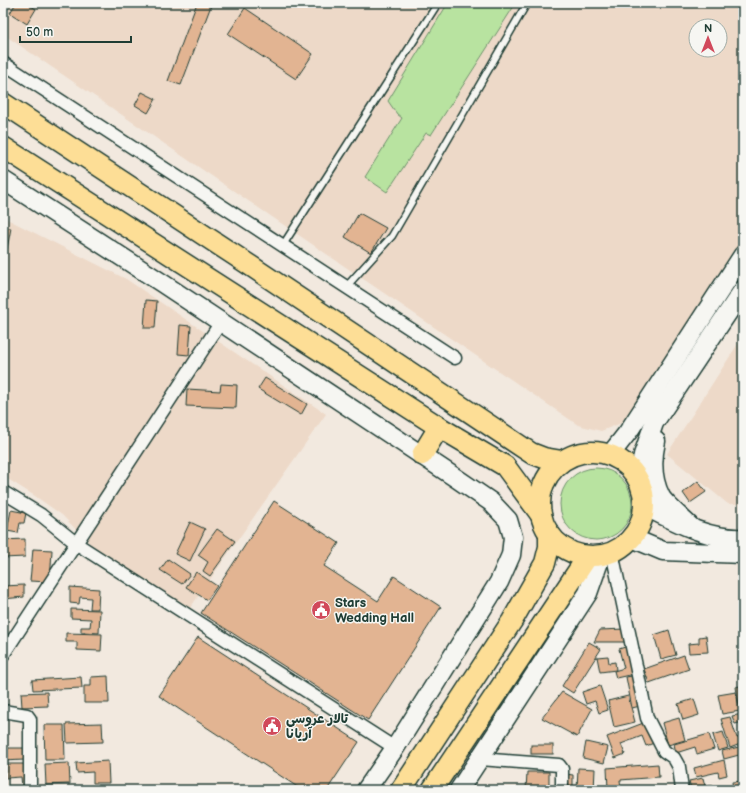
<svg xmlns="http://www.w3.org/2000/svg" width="746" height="793" viewBox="0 0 746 793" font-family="'Balsamiq Sans','Playpen Sans Arabic',sans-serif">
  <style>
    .built { fill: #edd9c8; fill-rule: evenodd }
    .green { fill: #b8e3a0; stroke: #6c906a }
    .building { fill: #e2b492; stroke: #1f3d34 }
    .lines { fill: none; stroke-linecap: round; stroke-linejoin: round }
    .lane-casing { stroke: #1f3d34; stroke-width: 9 }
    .street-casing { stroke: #1f3d34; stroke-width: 15 }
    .secondary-casing { stroke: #1f3d34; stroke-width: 21 }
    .primary-casing { stroke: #1f3d34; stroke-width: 23 }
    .lane { stroke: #f6f6f2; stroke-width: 6 }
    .street { stroke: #f6f6f2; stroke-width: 12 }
    .secondary { stroke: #f6f6f2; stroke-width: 18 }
    .primary { stroke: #fdde96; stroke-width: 20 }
    .labels { text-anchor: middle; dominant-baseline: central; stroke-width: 3; stroke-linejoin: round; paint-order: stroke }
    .poi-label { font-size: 13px; font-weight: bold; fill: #1f3d34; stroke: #f6f6f2; text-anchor: start }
  </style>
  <rect width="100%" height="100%" fill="#f2e9df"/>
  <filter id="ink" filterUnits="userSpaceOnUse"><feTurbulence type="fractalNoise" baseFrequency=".025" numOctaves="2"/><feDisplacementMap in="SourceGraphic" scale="8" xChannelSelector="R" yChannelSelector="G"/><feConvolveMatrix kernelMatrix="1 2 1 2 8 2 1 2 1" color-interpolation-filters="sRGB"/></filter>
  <g filter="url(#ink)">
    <!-- built -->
    <g class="built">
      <path d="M 3,3 L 743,3 L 743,241 L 624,422 L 601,431 L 578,425 L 3,34 ZM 696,26 L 720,26 L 720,50 L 696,50 Z"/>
      <path d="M 3,217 L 126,279 L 326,414 L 190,608 L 95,549 L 62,515 L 35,496 L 3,476 Z"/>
      <path d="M 743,336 L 743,504 L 728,504 L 667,454 Z"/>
    </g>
    <!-- green -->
    <g class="green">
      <path d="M 448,3 L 516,3 L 431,135 L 426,133 L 387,192 L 365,177 L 402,118 L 397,114 L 388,101 Z"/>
      <circle cx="596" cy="504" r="36"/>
    </g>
    <!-- building -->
    <g class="building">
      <path d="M 16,3 L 26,3 L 36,9 L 27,24 L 10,13 Z"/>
      <path d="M 197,3 L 212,3 L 181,85 L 168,81 Z"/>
      <path d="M 245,8 L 313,54 L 296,79 L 228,34 Z"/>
      <path d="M 142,92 L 156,99 L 148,113 L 135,105 Z"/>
      <path d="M 359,213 L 386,228 L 371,253 L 345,237 Z"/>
      <path d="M 3,227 L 11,228 L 7,249 L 3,248 Z"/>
      <path d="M 146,300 L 157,301 L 155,328 L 144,328 Z"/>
      <path d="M 180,325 L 191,326 L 189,355 L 178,354 Z"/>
      <path d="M 265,378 L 307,404 L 301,415 L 258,389 Z"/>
      <path d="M 221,384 L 237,385 L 236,408 L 186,406 L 187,389 L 220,391 Z"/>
      <path d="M 698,481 L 706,492 L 690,503 L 683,493 Z"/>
      <path d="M 274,501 L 339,543 L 324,566 L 378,601 L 394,576 L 441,607 L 368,720 L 201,613 Z"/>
      <path d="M 11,510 L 26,513 L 24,523 L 20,523 L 18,533 L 7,531 Z"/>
      <path d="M 190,522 L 205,529 L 190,561 L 175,554 Z"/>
      <path d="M 217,529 L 235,541 L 210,576 L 203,571 L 208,562 L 198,555 Z"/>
      <path d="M 25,539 L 25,557 L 3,558 L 3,540 Z"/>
      <path d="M 33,549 L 52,550 L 50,582 L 30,581 Z"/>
      <path d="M 168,559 L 190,574 L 182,584 L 160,570 Z"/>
      <path d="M 196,572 L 217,586 L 207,600 L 186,587 Z"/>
      <path d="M 24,585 L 24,597 L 3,599 L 3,586 Z"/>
      <path d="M 70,587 L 99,589 L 98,609 L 90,609 L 91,598 L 80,597 L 79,604 L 70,603 Z"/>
      <path d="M 71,609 L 100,610 L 99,633 L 81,632 L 81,627 L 90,627 L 91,619 L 71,618 Z"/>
      <path d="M 625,629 L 627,642 L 594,642 L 600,630 Z"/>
      <path d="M 669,630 L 676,655 L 661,659 L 654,635 Z"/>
      <path d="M 66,633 L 102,634 L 101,651 L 77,650 L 77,642 L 66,642 Z"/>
      <path d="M 706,636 L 708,652 L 689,653 L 688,644 L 699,643 L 699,637 Z"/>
      <path d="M 198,637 L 359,742 L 327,790 L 302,790 L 159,696 Z"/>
      <path d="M 589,642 L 601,649 L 573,693 L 562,686 Z"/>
      <path d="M 628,646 L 634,674 L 616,678 L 614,671 L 624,668 L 619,649 Z"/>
      <path d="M 684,655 L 689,669 L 649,683 L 644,669 Z"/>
      <path d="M 608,656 L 609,663 L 615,662 L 616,670 L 600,672 L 597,657 Z"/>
      <path d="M 637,675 L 644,705 L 632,708 L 626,677 Z"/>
      <path d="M 108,676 L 109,703 L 84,703 L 84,686 L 91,686 L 91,677 Z"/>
      <path d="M 81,677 L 82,688 L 33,690 L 32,680 Z"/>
      <path d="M 743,685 L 743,710 L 740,711 L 736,687 Z"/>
      <path d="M 600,686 L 608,710 L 599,713 L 595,701 L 586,704 L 582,692 Z"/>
      <path d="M 47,692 L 48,706 L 22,707 L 21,693 Z"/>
      <path d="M 562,692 L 592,709 L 577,737 L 542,718 Z"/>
      <path d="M 736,692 L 740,711 L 722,714 L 718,695 Z"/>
      <path d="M 628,696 L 635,722 L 614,727 L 608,701 Z"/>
      <path d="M 694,699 L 699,715 L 683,720 L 678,704 Z"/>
      <path d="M 743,714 L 743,722 L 735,724 L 732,716 Z"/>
      <path d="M 730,717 L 737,738 L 742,736 L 743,739 L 743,743 L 730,748 L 721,719 Z"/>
      <path d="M 679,718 L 685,740 L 668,745 L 662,723 Z"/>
      <path d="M 646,722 L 654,743 L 646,746 L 642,736 L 621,744 L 625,754 L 615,758 L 607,737 Z"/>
      <path d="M 102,723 L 103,742 L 67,743 L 66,724 Z"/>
      <path d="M 44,725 L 64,725 L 65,760 L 45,760 Z"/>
      <path d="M 723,732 L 728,748 L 718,751 L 713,735 Z"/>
      <path d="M 709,734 L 714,749 L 697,754 L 695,747 L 676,753 L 674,744 Z"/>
      <path d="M 586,742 L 608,747 L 604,763 L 583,758 Z"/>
      <rect x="531" y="745" width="22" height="9"/>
      <path d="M 743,746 L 743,766 L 739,755 L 724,759 L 722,751 Z"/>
      <path d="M 3,748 L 24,748 L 24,760 L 3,761 Z"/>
      <path d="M 724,760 L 727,775 L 719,777 L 718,772 L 696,777 L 694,768 Z"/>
      <path d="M 108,761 L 109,783 L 93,783 L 93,772 L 77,773 L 76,763 Z"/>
      <path d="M 69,763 L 70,784 L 46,785 L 45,764 Z"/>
      <path d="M 6,764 L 26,764 L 27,785 L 22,787 L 21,777 L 6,778 Z"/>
      <path d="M 658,764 L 659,777 L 620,780 L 621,788 L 608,789 L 607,768 Z"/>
      <path d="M 578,768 L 595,769 L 594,790 L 577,790 Z"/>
      <path d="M 527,772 L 549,772 L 549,790 L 526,790 Z"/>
      <path d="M 566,774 L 573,775 L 573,790 L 566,790 Z"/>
      <path d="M 703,778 L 705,786 L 691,789 L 689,781 Z"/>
      <path d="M 743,781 L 743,790 L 733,790 L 732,782 Z"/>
      <path d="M 713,785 L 714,790 L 693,790 L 692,789 Z"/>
    </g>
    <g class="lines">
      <!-- lane casing -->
      <g class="lane-casing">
        <g id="lane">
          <path d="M 283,245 L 438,3"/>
          <path d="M 346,287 L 392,236 L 527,3"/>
        </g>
      </g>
      <!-- street casing -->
      <g class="street-casing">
        <g id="street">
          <path d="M 3,63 L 455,358"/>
          <path d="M 3,492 L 41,515 L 77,544 L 395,748"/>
          <path d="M 612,552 L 647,718 L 664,751 L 674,758 L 679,767 L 682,790"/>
          <path d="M 3,655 L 221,322"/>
          <path d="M 3,711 L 27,715 L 30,719 L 30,790"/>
          <path d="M 480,759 L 559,765 L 562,769 L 562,790"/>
        </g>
      </g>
      <!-- secondary casing -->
      <g class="secondary-casing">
        <g id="secondary">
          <path d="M 3,180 L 162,283 L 456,478 L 491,502 L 508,520 L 513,537 L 511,555 L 499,582 L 395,748 L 366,790"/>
          <path d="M 656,441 C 652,459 652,480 661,497 C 665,504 685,521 692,528"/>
          <path d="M 610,455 L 628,432 L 743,255"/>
          <path d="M 638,479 L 643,455 L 654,423 L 743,290"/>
          <path d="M 644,506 C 675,521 707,540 743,538"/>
          <path d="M 632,538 L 663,551 L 743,554"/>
          <path d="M 459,790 L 588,593 L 601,556"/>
        </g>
      </g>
      <!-- primary casing -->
      <g class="primary-casing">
        <g id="primary">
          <path d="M 3,103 L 254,268 L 531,453 L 544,458 L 562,461"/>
          <path d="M 3,147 L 439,427 L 505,466 L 541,515"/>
          <circle cx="592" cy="504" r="52"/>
          <path d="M 422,455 L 439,427"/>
          <path d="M 401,790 L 512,621 L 545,563 L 549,547 L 549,533"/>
          <path d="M 432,790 L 588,556"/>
        </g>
      </g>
      <!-- lane -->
      <use href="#lane" class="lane"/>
      <!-- street -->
      <use href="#street" class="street"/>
      <!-- secondary -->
      <use href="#secondary" class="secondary"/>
      <!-- primary -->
      <use href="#primary" class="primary"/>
    </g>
  </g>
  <!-- icons -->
  <defs>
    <g id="civic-disc" transform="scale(1)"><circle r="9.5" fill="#d1495b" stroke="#f6f6f2"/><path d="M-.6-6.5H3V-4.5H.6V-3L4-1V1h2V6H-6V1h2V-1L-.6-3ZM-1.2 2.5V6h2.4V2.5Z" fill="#fff"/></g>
  </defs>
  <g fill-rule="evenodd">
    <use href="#civic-disc" x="321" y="610"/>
    <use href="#civic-disc" x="272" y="726"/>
  </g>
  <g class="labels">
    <!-- poi labels -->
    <g class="poi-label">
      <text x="335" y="603">Stars<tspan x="335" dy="15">Wedding Hall</tspan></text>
      <text x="286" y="719">تالار عروسی<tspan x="286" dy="15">آریانا</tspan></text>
    </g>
  </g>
  <!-- margin -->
  <rect width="746" height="793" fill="none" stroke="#f6f6f2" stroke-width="16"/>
  <rect x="8" y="8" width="730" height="777" fill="none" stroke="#1f3d34" stroke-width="1.5" filter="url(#ink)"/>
  <!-- north arrow -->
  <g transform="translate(708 38)"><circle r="19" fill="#f6f6f2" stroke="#a0aca6"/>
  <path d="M0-3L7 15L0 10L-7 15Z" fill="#d1495b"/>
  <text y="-6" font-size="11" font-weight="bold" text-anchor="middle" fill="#1f3d34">N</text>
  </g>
  <!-- scale -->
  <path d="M20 36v6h111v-6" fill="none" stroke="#1f3d34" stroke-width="2"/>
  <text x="26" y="36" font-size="12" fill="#1f3d34" stroke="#f6f6f2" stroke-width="3" paint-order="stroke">50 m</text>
</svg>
